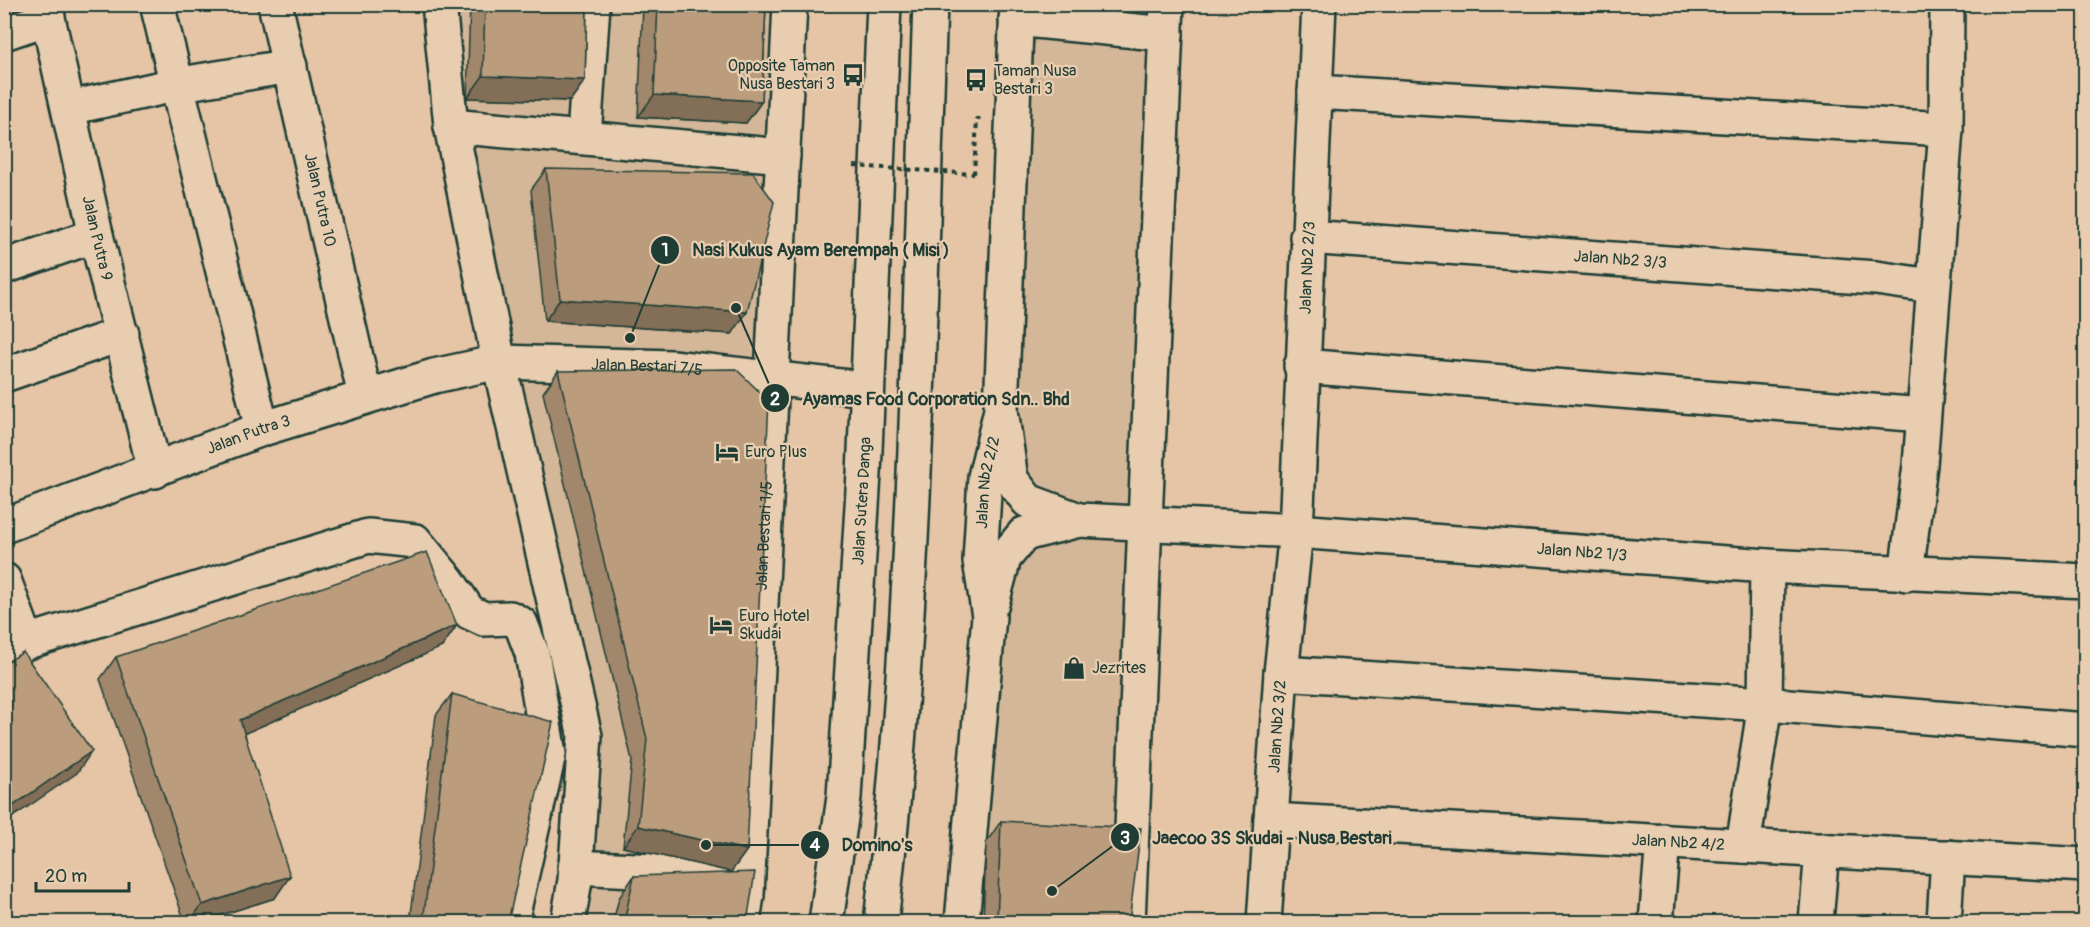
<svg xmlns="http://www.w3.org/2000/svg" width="2090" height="927" viewBox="0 0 2090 927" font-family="Pangolin,sans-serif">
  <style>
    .built { fill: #d4b798 }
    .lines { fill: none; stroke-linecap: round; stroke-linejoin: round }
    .minor-casing { stroke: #1f3d34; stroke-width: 38 }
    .major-casing { stroke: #1f3d34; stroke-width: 38 }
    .path { stroke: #1f3d34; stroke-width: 4; stroke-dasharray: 4.5 4.5; stroke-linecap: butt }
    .minor { stroke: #e8cdb0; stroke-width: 33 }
    .major { stroke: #e8cdb0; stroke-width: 33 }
    .path-bridge { stroke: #1f3d34; stroke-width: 4; stroke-dasharray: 4.5 4.5; stroke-linecap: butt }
    .wall { fill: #a1876c; stroke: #1f3d34; stroke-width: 1.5 }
    .shaded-wall { fill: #836e58; stroke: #1f3d34; stroke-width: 1.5 }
    .building { fill: #bb9d7e; stroke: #1f3d34; stroke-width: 1.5 }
    .labels { text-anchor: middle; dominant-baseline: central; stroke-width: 4.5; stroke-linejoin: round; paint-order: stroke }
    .poi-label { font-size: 16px; fill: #1f3d34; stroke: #e8cdb0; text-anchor: start }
    .street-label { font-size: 16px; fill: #1f3d34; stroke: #e8cdb0 }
    .leader { fill: none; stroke: #1f3d34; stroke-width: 2 }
    .callout-dot { fill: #1f3d34; stroke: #e8cdb0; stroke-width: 2 }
    .mark-label { font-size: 18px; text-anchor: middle; font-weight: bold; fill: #fff }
    .callout-label { font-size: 18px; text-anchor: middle; font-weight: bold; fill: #1f3d34; stroke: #e8cdb0; stroke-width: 4.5; stroke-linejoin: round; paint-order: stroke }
  </style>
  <rect width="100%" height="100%" fill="#e5c5a6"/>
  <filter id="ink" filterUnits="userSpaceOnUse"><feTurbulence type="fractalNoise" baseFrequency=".0167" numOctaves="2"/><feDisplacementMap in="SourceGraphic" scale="12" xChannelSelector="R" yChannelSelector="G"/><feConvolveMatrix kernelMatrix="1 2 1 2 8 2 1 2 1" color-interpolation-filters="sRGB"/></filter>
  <g filter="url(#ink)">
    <!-- built -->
    <g class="built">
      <path d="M 452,5 L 779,5 L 730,922 L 576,922 L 594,736 L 460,106 Z"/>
      <path d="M 1029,5 L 1158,5 L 1139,512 L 1079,509 L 1035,492 L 1022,473 L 1012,405 Z"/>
      <path d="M 1081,531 L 1139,534 L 1120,922 L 973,922 L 999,628 L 1014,563 L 1030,545 Z"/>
    </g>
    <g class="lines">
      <!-- minor casing -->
      <g class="minor-casing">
        <g id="minor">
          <path id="s1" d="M 45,4 L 96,235 L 155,471"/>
          <path d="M 157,4 L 262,429"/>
          <path id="s2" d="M 275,4 L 365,396"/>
          <path d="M 439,4 L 451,126 L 499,362 L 585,736 L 575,880 L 568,922"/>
          <path d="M 1016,19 L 1166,34"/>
          <path d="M 4,33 L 48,18"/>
          <path d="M 1315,92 L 1946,129"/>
          <path d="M 69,108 L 175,85 L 290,66"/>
          <path d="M 451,126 L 783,156"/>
          <path d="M 584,137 L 593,4"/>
          <path id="s3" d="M 1307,237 L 1876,278 L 1932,286"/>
          <path d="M 4,267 L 96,235"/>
          <path d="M 1301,366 L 1923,415"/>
          <path d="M 4,375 L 122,334"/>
          <path id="s4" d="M 1001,410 L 1011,479 L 1028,501 L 1079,520 L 1296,531 L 1767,566 L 2086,581"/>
          <path id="s5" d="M 4,526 L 262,429 L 434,376 L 499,362 L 672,367 L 867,389"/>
          <path d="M 1906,574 L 1920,465 L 1946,129 L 1947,4"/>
          <path d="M 4,580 L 27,642"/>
          <path d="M 992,603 L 1004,558 L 1024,534 L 1079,520"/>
          <path d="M 4,653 L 27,642 L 368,536 L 415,541 L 448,581 L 469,612 L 484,619 L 510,618 L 521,624 L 532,653 L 549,754 L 511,922"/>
          <path d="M 1281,673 L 1765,704 L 2086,730"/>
          <path id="s6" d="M 1271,820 L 2086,865"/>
          <path d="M 1743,846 L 1765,704 L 1767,566"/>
          <path d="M 575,867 L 735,875"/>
          <path id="s7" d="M 743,922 L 747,895 L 790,4"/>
          <path id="s8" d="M 962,922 L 989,616 L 980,561 L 985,477 L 1001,410 L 1017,4"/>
          <path d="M 1128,922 L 1167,4"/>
          <path id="s9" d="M 1264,922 L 1281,673 L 1296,531 L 1319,4"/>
          <path d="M 1656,922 L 1663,841"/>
          <path d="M 1816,922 L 1822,850"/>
          <path d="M 1944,922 L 1948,857"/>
        </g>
      </g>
      <!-- major casing -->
      <g class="major-casing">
        <g id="major">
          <path id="s10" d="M 826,922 L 844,797 L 864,474 L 884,4"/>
          <path d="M 881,922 C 916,618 919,311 930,4"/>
        </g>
      </g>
      <!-- path -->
      <path class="path" d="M 974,174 L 977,119 L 982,119"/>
      <!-- minor -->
      <use href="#minor" class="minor"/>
      <!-- major -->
      <use href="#major" class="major"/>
      <!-- path-bridge -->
      <path class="path-bridge" d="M 854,166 L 974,174"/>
    </g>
    <!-- wall -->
    <g class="wall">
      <path d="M 470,4 L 587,4 L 585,80 L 570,101 L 467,98 Z"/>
      <path d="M 643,4 L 766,4 L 762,101 L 746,123 L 638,117 Z"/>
      <path d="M 546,169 L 747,312 L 732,334 L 545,321 L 531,190 Z"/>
      <path d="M 558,371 L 747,850 L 731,872 L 623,847 L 632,760 L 543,393 Z"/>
      <path d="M 457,625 L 442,647 L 245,733 L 275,898 L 199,922 L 185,922 L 100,679 L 116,657 Z"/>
      <path d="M 452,694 L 508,922 L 410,922 L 436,715 Z"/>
      <path d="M 1001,821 L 1129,922 L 983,922 L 986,843 Z"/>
      <path d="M 634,876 L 747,922 L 613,922 L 619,898 Z"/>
    </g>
    <!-- shaded-wall -->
    <g class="shaded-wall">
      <path d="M 483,76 L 585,80 L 570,101 L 467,98 Z"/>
      <path d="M 654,95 L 762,101 L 746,123 L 638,117 Z"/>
      <path d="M 560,299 L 747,312 L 732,334 L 545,321 Z"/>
      <path d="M 457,625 L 442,647 L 225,742 L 240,720 Z"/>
      <path d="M 92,751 L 77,773 L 4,823 L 4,812 Z"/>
      <path d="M 638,826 L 747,850 L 731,872 L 623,847 Z"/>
      <path d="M 290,876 L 275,898 L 199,922 L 189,922 L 202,905 Z"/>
    </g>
    <!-- building -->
    <g class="building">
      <path d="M 485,4 L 587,4 L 585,80 L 483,76 Z"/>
      <path d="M 658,4 L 766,4 L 762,101 L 654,95 Z"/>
      <path d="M 546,169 L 753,173 L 774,202 L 747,312 L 560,299 Z"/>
      <path d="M 736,369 L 769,401 L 747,850 L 638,826 L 647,739 L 558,371 Z"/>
      <path d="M 427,552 L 457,625 L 240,720 L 290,876 L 202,905 L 116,657 Z"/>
      <path d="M 23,652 L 92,751 L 4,812 L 4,664 Z"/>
      <path d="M 452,694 L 553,722 L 508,922 L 423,922 Z"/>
      <path d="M 1001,821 L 1141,828 L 1129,922 L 997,922 Z"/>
      <path d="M 755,872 L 747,922 L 624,922 L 634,876 Z"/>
    </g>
  </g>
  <!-- icons -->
  <defs>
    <g id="bus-bare" transform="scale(1.8)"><path d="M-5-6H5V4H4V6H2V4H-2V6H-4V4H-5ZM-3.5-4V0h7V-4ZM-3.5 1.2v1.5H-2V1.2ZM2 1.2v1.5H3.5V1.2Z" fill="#1f3d34" stroke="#e8cdb0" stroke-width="2.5" paint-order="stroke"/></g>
    <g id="hotel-bare" transform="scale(1.8)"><path d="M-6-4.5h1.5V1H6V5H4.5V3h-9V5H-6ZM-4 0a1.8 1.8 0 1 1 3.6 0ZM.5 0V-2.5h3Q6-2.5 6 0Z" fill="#1f3d34" stroke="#e8cdb0" stroke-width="2.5" paint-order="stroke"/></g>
    <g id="shop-bare" transform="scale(1.8)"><path d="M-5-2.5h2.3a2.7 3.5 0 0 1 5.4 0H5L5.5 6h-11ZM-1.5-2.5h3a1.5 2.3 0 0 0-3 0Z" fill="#1f3d34" stroke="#e8cdb0" stroke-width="2.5" paint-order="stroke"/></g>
  </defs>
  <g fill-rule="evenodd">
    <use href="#bus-bare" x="853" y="75"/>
    <use href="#bus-bare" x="976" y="80"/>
    <use href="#hotel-bare" x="727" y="452"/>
    <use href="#hotel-bare" x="721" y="625"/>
    <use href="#shop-bare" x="1074" y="668"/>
  </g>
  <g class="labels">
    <!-- poi labels -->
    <g class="poi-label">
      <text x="835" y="66" text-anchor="end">Opposite Taman<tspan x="835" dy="18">Nusa Bestari 3</tspan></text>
      <text x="994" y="71">Taman Nusa<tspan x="994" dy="18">Bestari 3</tspan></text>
      <text x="745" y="452">Euro Plus</text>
      <text x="739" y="616">Euro Hotel<tspan x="739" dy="18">Skudai</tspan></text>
      <text x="1092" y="668">Jezrites</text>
    </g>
    <!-- street labels -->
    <g class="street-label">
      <text stroke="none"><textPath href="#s2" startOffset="201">Jalan Putra 10</textPath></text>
      <text stroke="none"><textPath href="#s1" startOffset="240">Jalan Putra 9</textPath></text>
      <text stroke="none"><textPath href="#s3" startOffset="314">Jalan Nb2 3/3</textPath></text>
      <text stroke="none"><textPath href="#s9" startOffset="656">Jalan Nb2 2/3</textPath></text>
      <text stroke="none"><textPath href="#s5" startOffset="670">Jalan Bestari 7/5</textPath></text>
      <text stroke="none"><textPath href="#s5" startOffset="261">Jalan Putra 3</textPath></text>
      <text stroke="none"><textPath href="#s8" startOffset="442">Jalan Nb2 2/2</textPath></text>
      <text stroke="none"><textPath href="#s10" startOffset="423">Jalan Sutera Danga</textPath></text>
      <text stroke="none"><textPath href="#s7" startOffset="387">Jalan Bestari 1/5</textPath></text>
      <text stroke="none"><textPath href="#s4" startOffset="656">Jalan Nb2 1/3</textPath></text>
      <text stroke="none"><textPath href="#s9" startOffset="196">Jalan Nb2 3/2</textPath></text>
      <text stroke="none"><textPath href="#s6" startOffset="408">Jalan Nb2 4/2</textPath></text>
    </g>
  </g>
  <!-- callouts -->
  <path class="leader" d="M630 338L665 250M736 308L775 398M1052 891L1125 837M706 845L815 845"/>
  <g class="callout-dot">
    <circle cx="630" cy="338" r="6"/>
    <circle cx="736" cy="308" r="6"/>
    <circle cx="1052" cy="891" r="6"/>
    <circle cx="706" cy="845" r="6"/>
    <circle cx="665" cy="250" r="15"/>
    <circle cx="775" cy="398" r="15"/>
    <circle cx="1125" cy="837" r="15"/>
    <circle cx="815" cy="845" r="15"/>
  </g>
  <g class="mark-label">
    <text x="665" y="256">1</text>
    <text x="775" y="405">2</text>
    <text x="1125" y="844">3</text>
    <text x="815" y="851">4</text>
  </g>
  <g class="callout-label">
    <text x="821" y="256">Nasi Kukus Ayam Berempah ( Misi )</text>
    <text x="936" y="405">Ayamas Food Corporation Sdn.. Bhd</text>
    <text x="1272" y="844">Jaecoo 3S Skudai - Nusa Bestari</text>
    <text x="877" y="851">Domino's</text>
  </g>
  <!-- margin -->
  <rect width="2090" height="927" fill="none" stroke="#e8cdb0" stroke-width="24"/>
  <rect x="12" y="12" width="2066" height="903" fill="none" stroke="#1f3d34" stroke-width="2" filter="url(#ink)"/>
  <!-- scale -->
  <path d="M36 882v9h93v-9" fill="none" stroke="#1f3d34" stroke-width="3"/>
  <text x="45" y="882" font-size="18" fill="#1f3d34" stroke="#e8cdb0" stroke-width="4.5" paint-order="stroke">20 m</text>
</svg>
